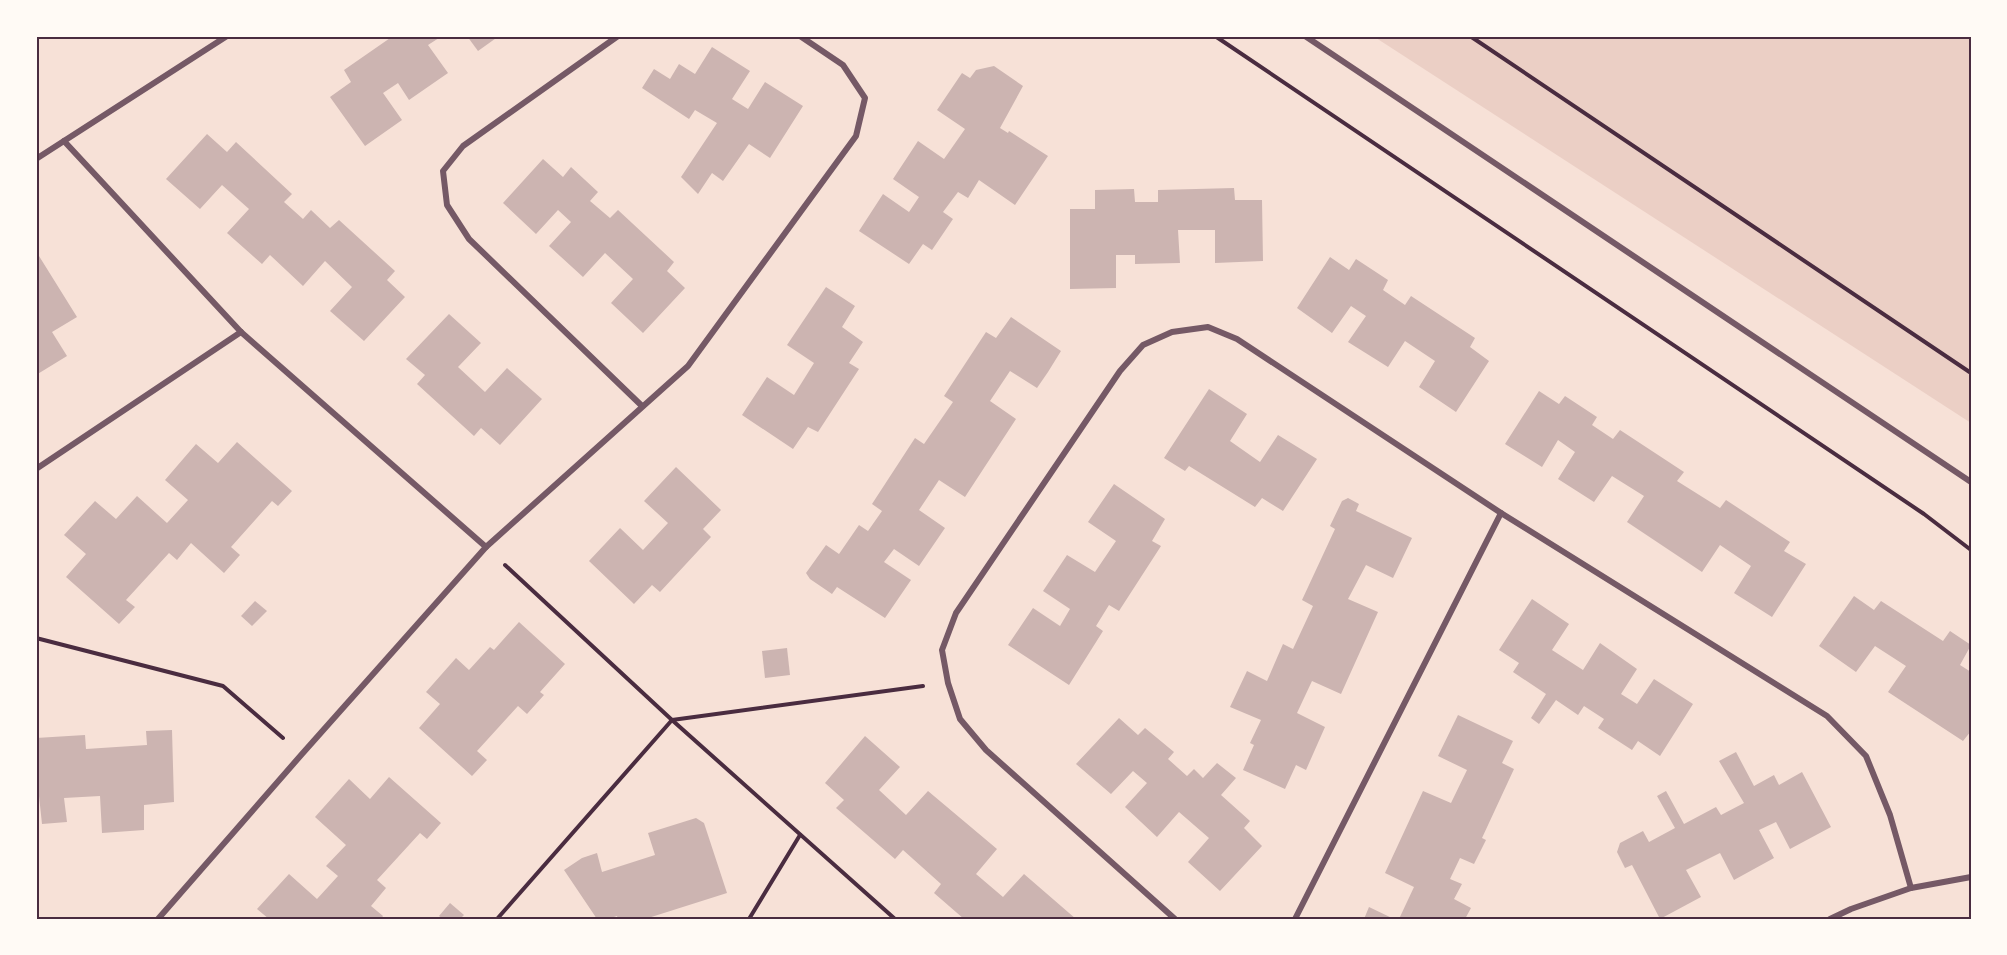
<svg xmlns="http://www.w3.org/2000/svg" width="2007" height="955" viewBox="0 0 2007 955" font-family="'DejaVu Sans',sans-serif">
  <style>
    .green { fill: #ebcfc5 }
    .building { fill: #ccb4b1 }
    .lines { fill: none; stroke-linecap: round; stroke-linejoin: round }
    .path { stroke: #4a2c40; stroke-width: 4 }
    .minor { stroke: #755966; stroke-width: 6 }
    .neatline { fill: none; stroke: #4a2c40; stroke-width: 2 }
  </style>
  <rect width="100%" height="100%" fill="#f7e1d7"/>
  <!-- green -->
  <path class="green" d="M 1373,36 L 1971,36 L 1971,423 Z"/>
  <!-- building -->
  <g class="building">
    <path d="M 393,36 L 442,36 L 428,45 L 448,73 L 409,100 L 398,83 L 383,93 L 402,120 L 365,146 L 330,97 L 351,82 L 344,70 Z"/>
    <path d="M 467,36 L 499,36 L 478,51 Z"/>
    <path d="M 712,47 L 750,71 L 732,99 L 748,109 L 765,82 L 803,106 L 770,158 L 749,144 L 723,181 L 712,173 L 698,194 L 681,177 L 717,123 L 695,110 L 689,119 L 642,88 L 654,69 L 670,79 L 679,64 L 695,74 Z"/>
    <path d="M 994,66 L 1023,86 L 1000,128 L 1008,133 L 1009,131 L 1048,156 L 1015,205 L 979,180 L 968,198 L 958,192 L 943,212 L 953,219 L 932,250 L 923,244 L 909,264 L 859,231 L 883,194 L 909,212 L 919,197 L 893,179 L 918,141 L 944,159 L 965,129 L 937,110 L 962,73 L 970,78 L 976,70 Z"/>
    <path d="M 207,134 L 227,152 L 236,142 L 292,194 L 284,202 L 303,219 L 311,210 L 330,228 L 339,220 L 395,271 L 387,280 L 405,297 L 364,341 L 330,311 L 352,287 L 325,261 L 303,286 L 270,255 L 262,264 L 227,233 L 249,209 L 222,185 L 200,209 L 166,179 Z"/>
    <path d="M 543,159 L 563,177 L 571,167 L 598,192 L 590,201 L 610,218 L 618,210 L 674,262 L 667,271 L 685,288 L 643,333 L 611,303 L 633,279 L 605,253 L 583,277 L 549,246 L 571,222 L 558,210 L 536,234 L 503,203 Z"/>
    <path d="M 1234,188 L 1235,200 L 1262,200 L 1263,261 L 1215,263 L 1215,230 L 1178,230 L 1180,263 L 1135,264 L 1135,255 L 1116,255 L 1116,288 L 1070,289 L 1070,209 L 1095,209 L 1095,190 L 1134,189 L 1135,202 L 1158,202 L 1158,190 Z"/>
    <path d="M 39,256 L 77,317 L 52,332 L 67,356 L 36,375 L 36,258 Z"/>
    <path d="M 1330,257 L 1349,270 L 1356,259 L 1388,280 L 1383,290 L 1405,305 L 1411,296 L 1475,338 L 1470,347 L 1489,361 L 1456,412 L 1419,387 L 1435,361 L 1405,341 L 1388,367 L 1348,342 L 1366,316 L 1351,306 L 1332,333 L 1297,308 Z"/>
    <path d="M 826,287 L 855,306 L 842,327 L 863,342 L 849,363 L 859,369 L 818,432 L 808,427 L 793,449 L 742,415 L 767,377 L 794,395 L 814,363 L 787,345 Z"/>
    <path d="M 449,314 L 481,343 L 458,367 L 485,392 L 507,368 L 542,399 L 500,445 L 481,428 L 474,436 L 417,384 L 425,375 L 406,359 Z"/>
    <path d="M 1011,317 L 1061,351 L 1048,372 L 1037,388 L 1010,371 L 990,401 L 1016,419 L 965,497 L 939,480 L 919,510 L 945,528 L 919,566 L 894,549 L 884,562 L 911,580 L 885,618 L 837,587 L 832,594 L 810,579 L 806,573 L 826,545 L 839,554 L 859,525 L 868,531 L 882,511 L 872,504 L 915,438 L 924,444 L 953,402 L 944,396 L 986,332 L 996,338 Z"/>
    <path d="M 1209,389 L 1247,414 L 1230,441 L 1260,462 L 1278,435 L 1317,459 L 1283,511 L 1262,498 L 1255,507 L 1189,466 L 1185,471 L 1164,458 Z"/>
    <path d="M 1539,391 L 1559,404 L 1565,396 L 1597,417 L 1592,425 L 1613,439 L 1620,430 L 1684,472 L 1677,481 L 1720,508 L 1726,500 L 1790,542 L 1784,551 L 1806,564 L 1772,617 L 1734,593 L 1751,566 L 1720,545 L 1702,572 L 1627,522 L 1644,496 L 1612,476 L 1594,502 L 1558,479 L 1575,452 L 1558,440 L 1542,467 L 1505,444 Z"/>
    <path d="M 237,442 L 292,491 L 278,506 L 272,501 L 231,547 L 240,555 L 224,573 L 191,543 L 177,560 L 169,553 L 126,600 L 135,607 L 119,624 L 66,577 L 86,554 L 64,535 L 95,501 L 116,519 L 137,496 L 167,523 L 188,500 L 165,480 L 196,444 L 218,463 Z"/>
    <path d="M 676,467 L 721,510 L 703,529 L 711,537 L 660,592 L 652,585 L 634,604 L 589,561 L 620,528 L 643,550 L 668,523 L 644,501 Z"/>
    <path d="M 1114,484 L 1165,519 L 1152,541 L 1161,546 L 1119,611 L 1109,605 L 1096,626 L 1103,631 L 1069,685 L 1008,645 L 1033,608 L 1060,626 L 1070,609 L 1043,591 L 1067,555 L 1095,572 L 1116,541 L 1088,522 Z"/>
    <path d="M 1348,498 L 1359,504 L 1356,511 L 1412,538 L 1393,578 L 1366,565 L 1348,599 L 1378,612 L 1341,694 L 1312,681 L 1297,713 L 1325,727 L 1306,770 L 1296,765 L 1285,789 L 1243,770 L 1254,745 L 1250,743 L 1261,720 L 1230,707 L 1247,671 L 1267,681 L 1283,644 L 1293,649 L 1313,606 L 1302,600 L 1335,529 L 1330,526 L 1342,501 Z"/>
    <path d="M 1854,596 L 1874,610 L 1881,601 L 1943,641 L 1950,631 L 1971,645 L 1960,665 L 1971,672 L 1971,731 L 1963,741 L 1888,692 L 1906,666 L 1875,646 L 1856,672 L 1819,646 Z"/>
    <path d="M 1532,599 L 1569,624 L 1552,650 L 1583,670 L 1600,643 L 1637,669 L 1621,694 L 1637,704 L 1654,679 L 1693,704 L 1660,756 L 1638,741 L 1632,750 L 1598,728 L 1604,719 L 1584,706 L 1578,715 L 1556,700 L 1539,724 L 1531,718 L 1546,694 L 1513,672 L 1519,663 L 1499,650 Z"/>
    <path d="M 255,601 L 267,611 L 252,626 L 241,616 Z"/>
    <path d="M 519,622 L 565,664 L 540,692 L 544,695 L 527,714 L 518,706 L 477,751 L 487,760 L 472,776 L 419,728 L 440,704 L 426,692 L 456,658 L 469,670 L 490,647 L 494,650 Z"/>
    <path d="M 787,648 L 790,675 L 765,678 L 762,651 Z"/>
    <path d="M 1458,715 L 1513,741 L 1502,763 L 1514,769 L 1482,838 L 1486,840 L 1474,864 L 1460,858 L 1450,879 L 1462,884 L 1454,899 L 1471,908 L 1465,919 L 1399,919 L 1414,887 L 1385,873 L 1423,791 L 1451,803 L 1467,770 L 1438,756 Z"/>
    <path d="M 1119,718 L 1138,735 L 1145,728 L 1174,752 L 1168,759 L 1187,776 L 1194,769 L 1203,778 L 1217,763 L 1236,778 L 1221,795 L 1250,821 L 1244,828 L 1262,846 L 1220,891 L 1188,862 L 1209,838 L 1179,812 L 1157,837 L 1125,807 L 1147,783 L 1133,771 L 1111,794 L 1076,764 Z"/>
    <path d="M 172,730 L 174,802 L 144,805 L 144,830 L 102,833 L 100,796 L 64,798 L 67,822 L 42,824 L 39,796 L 36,796 L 36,738 L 85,735 L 86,749 L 147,745 L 146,731 Z"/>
    <path d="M 865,736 L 900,767 L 879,790 L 906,815 L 928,791 L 997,849 L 976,874 L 1003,897 L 1024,874 L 1076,919 L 964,919 L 934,893 L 941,884 L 903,850 L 895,859 L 836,808 L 844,800 L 825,783 Z"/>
    <path d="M 1736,752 L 1754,786 L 1774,775 L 1779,785 L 1802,772 L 1831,827 L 1790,849 L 1776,822 L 1759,830 L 1774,858 L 1734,880 L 1720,853 L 1686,870 L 1701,897 L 1660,919 L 1632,865 L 1625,868 L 1617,852 L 1620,843 L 1643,831 L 1649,842 L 1675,828 L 1657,796 L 1666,791 L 1684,824 L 1716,807 L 1721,815 L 1744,803 L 1719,761 Z"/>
    <path d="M 389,777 L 441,823 L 427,839 L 420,833 L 377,880 L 386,888 L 371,906 L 383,916 L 381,919 L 269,919 L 257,909 L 289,874 L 317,899 L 338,876 L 326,866 L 346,845 L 315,817 L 349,779 L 370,799 Z"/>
    <path d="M 696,818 L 704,823 L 727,893 L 645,919 L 618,919 L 617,916 L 608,919 L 597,919 L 564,870 L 582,858 L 597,853 L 602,872 L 655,855 L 648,833 Z"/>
    <path d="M 450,903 L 464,915 L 460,919 L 443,919 L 439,916 Z"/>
    <path d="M 1369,907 L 1394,919 L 1364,919 Z"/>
  </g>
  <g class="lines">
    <!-- path -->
    <g class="path">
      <path d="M 1215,36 L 1924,514 L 1971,550"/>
      <path d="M 1470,36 L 1971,373"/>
      <path d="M 505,565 L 672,720 L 895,919"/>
      <path d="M 36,638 L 223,686 L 283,738"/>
      <path d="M 497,919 L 672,720 L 923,686"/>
      <path d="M 749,919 L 800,835"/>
    </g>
    <!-- minor -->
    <g class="minor">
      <path d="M 618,36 L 463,146 L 443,171 L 447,205 L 469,239 L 642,406"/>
      <path d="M 1305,36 L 1971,482"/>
      <path d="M 64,141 L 241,332 L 486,547 L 302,754 L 158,919"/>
      <path d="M 36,159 L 227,36"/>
      <path d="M 36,469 L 241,332"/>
      <path d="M 486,547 L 688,366 L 856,136 L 865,98 L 843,65 L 800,36"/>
      <path d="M 1175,919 L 986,750 L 960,719 L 948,683 L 942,650 L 956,613 L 1120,371 L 1143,345 L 1172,332 L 1208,327 L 1237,339 L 1501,513 L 1827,716 L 1866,756 L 1890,815 L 1911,888"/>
      <path d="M 1295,919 L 1501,513"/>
      <path d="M 1830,919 L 1851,909 L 1911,888 L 1971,877"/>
    </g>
  </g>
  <!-- border -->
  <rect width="2007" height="955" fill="none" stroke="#fffaf5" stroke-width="75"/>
  <rect x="38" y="38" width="1932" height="880" class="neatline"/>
</svg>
